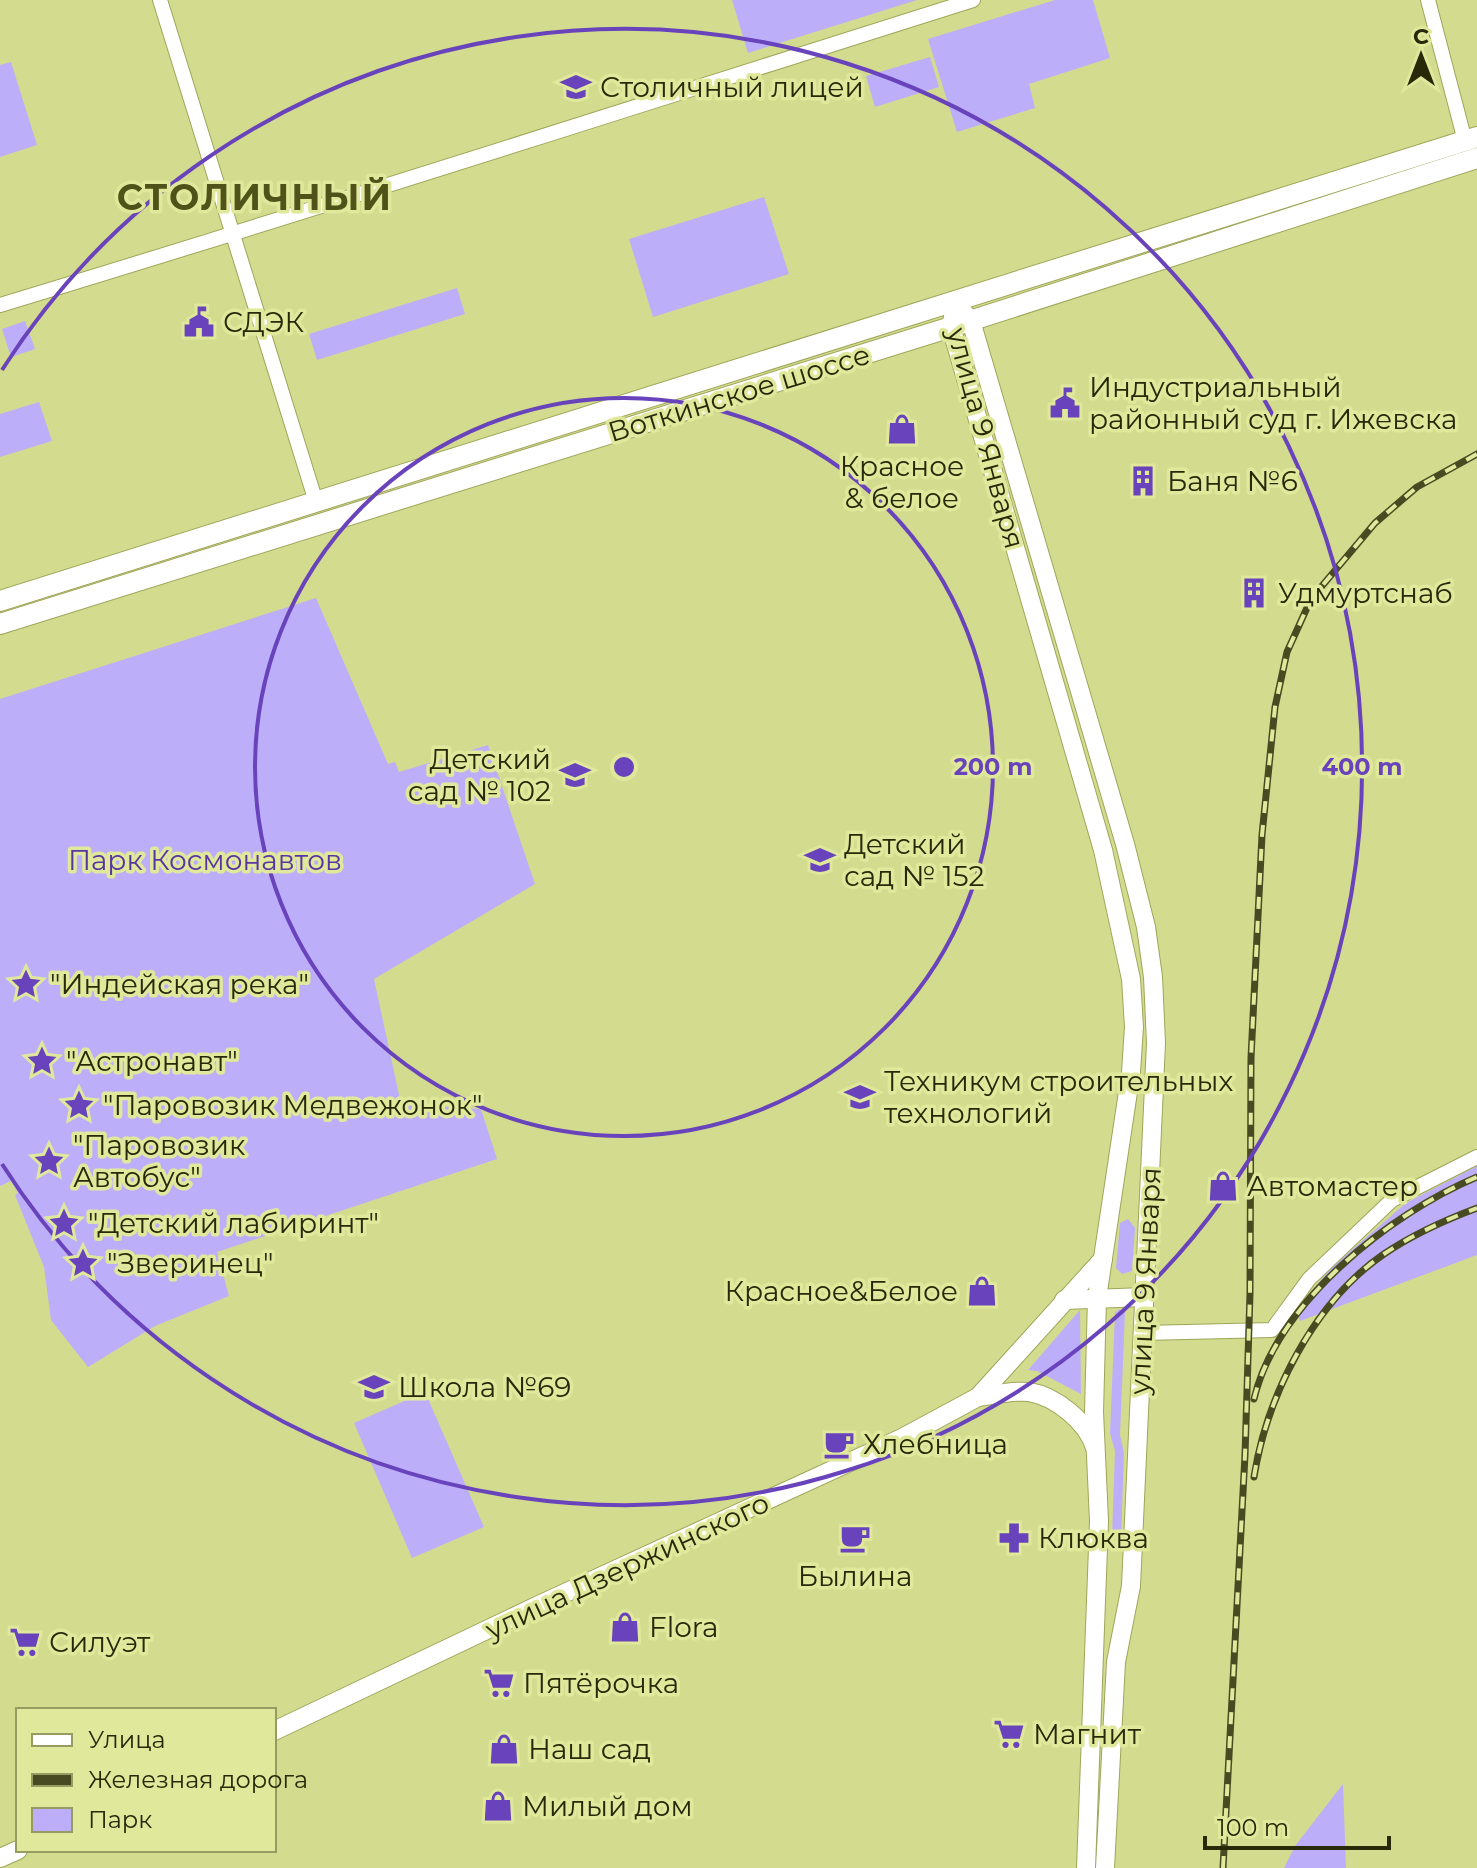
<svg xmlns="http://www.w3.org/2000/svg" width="1477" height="1868" viewBox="0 0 1477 1868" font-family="Montserrat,sans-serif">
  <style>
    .green { fill: #bdaefa }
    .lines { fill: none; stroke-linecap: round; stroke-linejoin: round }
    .street-casing { stroke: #9fa65a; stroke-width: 16 }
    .secondary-casing { stroke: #9fa65a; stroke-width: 20 }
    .primary-casing { stroke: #9fa65a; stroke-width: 22 }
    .street { stroke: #fff; stroke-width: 14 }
    .secondary { stroke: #fff; stroke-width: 18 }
    .primary { stroke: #fff; stroke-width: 20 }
    .rail-casing { stroke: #484b22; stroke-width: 7 }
    .rail { stroke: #e0e89b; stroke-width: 4; stroke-dasharray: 12; stroke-linecap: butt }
    .ring { fill: none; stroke: #6943bb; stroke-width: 4 }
    .labels { text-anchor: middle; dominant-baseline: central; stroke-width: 7; stroke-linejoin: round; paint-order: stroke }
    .poi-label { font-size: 28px; fill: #272909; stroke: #e0e89b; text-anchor: start }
    .street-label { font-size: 28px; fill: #272909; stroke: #e0e89b }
    .park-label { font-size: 28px; fill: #5835a2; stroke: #e0e89b }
    .district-label { font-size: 36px; font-weight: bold; letter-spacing: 2px; fill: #4f5319; stroke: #e0e89b }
    .centre { fill: #6943bb; stroke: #e0e89b; stroke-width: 4 }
    .ring-label { font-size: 24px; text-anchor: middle; font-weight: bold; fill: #6943bb; stroke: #e0e89b; stroke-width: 7; stroke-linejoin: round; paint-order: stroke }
  </style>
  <rect width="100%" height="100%" fill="#d3db8e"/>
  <!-- green -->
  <g class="green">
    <path d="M 732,0 L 917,0 L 748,53 Z"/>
    <path d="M 1055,0 L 1093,0 L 1110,58 L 1029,84 L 1035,108 L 957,132 L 928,39 Z"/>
    <path d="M 930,57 L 939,87 L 875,107 L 866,76 Z"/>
    <path d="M 11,62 L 37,145 L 0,157 L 0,65 Z"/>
    <path d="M 764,197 L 789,274 L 653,317 L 629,239 Z"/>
    <path d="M 457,288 L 465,314 L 317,360 L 309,334 Z"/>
    <path d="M 25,321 L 35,349 L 11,357 L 2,329 Z"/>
    <path d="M 39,402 L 52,441 L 0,457 L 0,414 Z"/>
    <path d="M 316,598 L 388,764 L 395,762 L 399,772 L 488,745 L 535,884 L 374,979 L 401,1104 L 481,1109 L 497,1159 L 217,1252 L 229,1296 L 155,1326 L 88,1367 L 51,1320 L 44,1267 L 15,1195 L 18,1193 L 11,1181 L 0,1186 L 0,699 Z"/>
    <path d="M 1477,1166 L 1477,1255 L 1300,1321 L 1296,1310 L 1331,1268 L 1406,1203 Z"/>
    <path d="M 1128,1219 L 1135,1228 L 1132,1271 L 1122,1274 L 1116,1268 L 1120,1223 Z"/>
    <path d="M 1119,1309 L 1125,1312 L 1120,1435 L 1124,1453 L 1121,1538 L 1118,1541 L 1112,1538 L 1115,1451 L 1110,1433 L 1115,1313 Z"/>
    <path d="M 1080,1310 L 1081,1394 L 1037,1371 L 1028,1370 Z"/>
    <path d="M 425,1392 L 484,1527 L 412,1558 L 354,1423 Z"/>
    <path d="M 1343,1784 L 1346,1868 L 1284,1868 L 1295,1846 Z"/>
  </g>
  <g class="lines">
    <!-- street casing -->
    <g class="street-casing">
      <g id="street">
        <path d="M 160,0 L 316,502"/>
        <path d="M 1428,0 L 1465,141"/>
        <path d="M 0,305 C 325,207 649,102 973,0"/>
        <path d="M 1143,1333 L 1272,1330 L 1309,1279 L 1392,1200 L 1477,1157"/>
      </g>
    </g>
    <!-- secondary casing -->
    <g class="secondary-casing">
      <g id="secondary">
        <path d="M 955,302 L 971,321 L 1125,844 L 1146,927 L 1153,977 L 1156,1043 L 1131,1586 L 1116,1662 L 1105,1868"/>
        <path d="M 954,312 L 951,327 L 1103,850 L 1131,979 L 1134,1027 L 1131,1072 L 1097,1298 L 1094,1412 L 1099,1521 L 1086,1868"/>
        <path d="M 1064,1300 L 1145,1297"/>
        <path d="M 978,1397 C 994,1395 1012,1390 1029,1392 C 1055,1396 1088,1422 1095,1448"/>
        <path d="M 274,1731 L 541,1604 L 902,1438 L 978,1397 L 1103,1259"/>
        <path d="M 0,1858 L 18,1850"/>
      </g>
    </g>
    <!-- primary casing -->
    <g class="primary-casing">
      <g id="primary">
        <path d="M 0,601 L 1477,137"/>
        <path d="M 0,624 L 951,327 L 1477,158"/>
      </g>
    </g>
    <!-- street -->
    <use href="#street" class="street"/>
    <!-- secondary -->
    <use href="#secondary" class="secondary"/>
    <!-- primary -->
    <use href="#primary" class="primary"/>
    <!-- rail casing -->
    <g class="rail-casing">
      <g id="rail">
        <path d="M 1254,1399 C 1277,1303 1389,1214 1477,1177"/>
        <path d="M 1254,1477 C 1267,1395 1314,1302 1384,1254 C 1412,1235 1445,1220 1477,1208"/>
        <path d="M 1223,1868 L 1245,1455 L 1250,1293 L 1251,1058 L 1262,835 L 1275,707 L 1287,652 L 1311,599 L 1375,523 L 1417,487 L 1477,454"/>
      </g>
    </g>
    <!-- rail -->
    <use href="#rail" class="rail"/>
  </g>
  <!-- distance rings -->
  <g class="ring">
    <circle cx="624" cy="767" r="369"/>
    <path d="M2 370A738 738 0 1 1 2 1164"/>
  </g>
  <!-- icons -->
  <defs>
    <g id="school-bare" transform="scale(2.4)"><path d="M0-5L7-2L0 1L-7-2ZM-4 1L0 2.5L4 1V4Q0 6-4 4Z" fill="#6943bb" stroke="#e0e89b" stroke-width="2.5" paint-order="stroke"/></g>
    <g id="civic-bare" transform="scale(2.4)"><path d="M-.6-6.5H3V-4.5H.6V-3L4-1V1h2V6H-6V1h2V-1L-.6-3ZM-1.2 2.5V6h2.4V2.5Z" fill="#6943bb" stroke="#e0e89b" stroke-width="2.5" paint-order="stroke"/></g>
    <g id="shop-bare" transform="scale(2.4)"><path d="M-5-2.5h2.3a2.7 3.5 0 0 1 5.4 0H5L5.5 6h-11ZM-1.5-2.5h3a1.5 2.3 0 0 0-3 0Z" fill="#6943bb" stroke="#e0e89b" stroke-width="2.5" paint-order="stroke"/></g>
    <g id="building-bare" transform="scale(2.4)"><path d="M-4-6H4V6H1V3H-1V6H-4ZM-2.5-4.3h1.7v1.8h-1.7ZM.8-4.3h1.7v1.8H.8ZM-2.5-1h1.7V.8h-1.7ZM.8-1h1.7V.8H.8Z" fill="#6943bb" stroke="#e0e89b" stroke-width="2.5" paint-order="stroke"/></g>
    <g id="sight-bare" transform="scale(2.4)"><path d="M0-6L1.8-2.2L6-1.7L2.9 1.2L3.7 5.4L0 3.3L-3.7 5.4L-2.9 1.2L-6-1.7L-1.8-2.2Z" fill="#6943bb" stroke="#e0e89b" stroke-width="2.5" paint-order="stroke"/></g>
    <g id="university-bare" transform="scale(2.4)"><path d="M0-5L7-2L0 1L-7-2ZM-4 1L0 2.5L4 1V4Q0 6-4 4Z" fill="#6943bb" stroke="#e0e89b" stroke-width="2.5" paint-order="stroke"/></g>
    <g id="cafe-bare" transform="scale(2.4)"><path d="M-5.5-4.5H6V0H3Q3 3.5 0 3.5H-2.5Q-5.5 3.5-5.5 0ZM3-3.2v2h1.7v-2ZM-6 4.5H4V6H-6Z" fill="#6943bb" stroke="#e0e89b" stroke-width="2.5" paint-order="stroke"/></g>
    <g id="pharmacy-bare" transform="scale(2.4)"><path d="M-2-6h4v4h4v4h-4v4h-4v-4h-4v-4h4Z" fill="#6943bb" stroke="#e0e89b" stroke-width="2.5" paint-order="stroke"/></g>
    <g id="supermarket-bare" transform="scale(2.4)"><path d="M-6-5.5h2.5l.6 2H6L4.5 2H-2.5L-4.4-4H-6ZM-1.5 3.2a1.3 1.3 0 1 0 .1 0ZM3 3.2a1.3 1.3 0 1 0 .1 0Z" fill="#6943bb" stroke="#e0e89b" stroke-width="2.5" paint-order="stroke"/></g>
  </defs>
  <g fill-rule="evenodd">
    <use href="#school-bare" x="576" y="87"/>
    <use href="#civic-bare" x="199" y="322"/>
    <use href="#civic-bare" x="1065" y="403"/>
    <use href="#shop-bare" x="902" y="429"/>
    <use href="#building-bare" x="1143" y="481"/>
    <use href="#building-bare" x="1254" y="593"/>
    <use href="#school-bare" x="575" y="775"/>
    <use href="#school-bare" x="820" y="860"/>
    <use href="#sight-bare" x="26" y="984"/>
    <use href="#sight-bare" x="42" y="1061"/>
    <use href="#university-bare" x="860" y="1097"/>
    <use href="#sight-bare" x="79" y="1105"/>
    <use href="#sight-bare" x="49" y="1161"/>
    <use href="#shop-bare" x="1223" y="1186"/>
    <use href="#sight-bare" x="64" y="1223"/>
    <use href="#sight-bare" x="83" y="1263"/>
    <use href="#shop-bare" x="982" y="1291"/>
    <use href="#school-bare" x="374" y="1387"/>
    <use href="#cafe-bare" x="839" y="1444"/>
    <use href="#cafe-bare" x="855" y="1538"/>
    <use href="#pharmacy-bare" x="1014" y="1538"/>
    <use href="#shop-bare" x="625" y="1627"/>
    <use href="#supermarket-bare" x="25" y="1642"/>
    <use href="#supermarket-bare" x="499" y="1683"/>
    <use href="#supermarket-bare" x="1009" y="1734"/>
    <use href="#shop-bare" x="504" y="1749"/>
    <use href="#shop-bare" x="498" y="1806"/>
  </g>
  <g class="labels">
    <!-- poi labels -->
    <g class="poi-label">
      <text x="600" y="87">Столичный лицей</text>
      <text x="223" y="322">СДЭК</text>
      <text x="1089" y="387">Индустриальный<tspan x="1089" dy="32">районный суд г. Ижевска</tspan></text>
      <text x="902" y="466" text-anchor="middle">Красное<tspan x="902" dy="32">&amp; белое</tspan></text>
      <text x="1167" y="481">Баня №6</text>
      <text x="1278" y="593">Удмуртснаб</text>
      <text x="551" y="759" text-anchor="end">Детский<tspan x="551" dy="32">сад № 102</tspan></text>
      <text x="844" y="844">Детский<tspan x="844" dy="32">сад № 152</tspan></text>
      <text x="50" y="984">"Индейская река"</text>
      <text x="66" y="1061">"Астронавт"</text>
      <text x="884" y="1081">Техникум строительных<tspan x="884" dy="32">технологий</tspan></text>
      <text x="103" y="1105">"Паровозик Медвежонок"</text>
      <text x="73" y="1145">"Паровозик<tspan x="73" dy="32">Автобус"</tspan></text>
      <text x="1247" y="1186">Автомастер</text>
      <text x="88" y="1223">"Детский лабиринт"</text>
      <text x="107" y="1263">"Зверинец"</text>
      <text x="958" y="1291" text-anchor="end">Красное&amp;Белое</text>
      <text x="398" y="1387">Школа №69</text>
      <text x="863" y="1444">Хлебница</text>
      <text x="1038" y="1538">Клюква</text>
      <text x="855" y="1576" text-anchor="middle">Былина</text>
      <text x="649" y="1627">Flora</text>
      <text x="49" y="1642">Силуэт</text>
      <text x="523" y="1683">Пятёрочка</text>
      <text x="1033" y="1734">Магнит</text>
      <text x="528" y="1749">Наш сад</text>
      <text x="522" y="1806">Милый дом</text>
    </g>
    <!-- street labels -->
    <g class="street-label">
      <text transform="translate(739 393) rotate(-17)">Воткинское шоссе</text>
      <text transform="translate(986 438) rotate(75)">улица 9 Января</text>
      <text transform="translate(1145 1281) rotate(-87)">улица 9 Января</text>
      <text transform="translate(627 1566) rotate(-25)">улица Дзержинского</text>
    </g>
    <!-- park labels -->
    <g class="park-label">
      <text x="205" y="860">Парк Космонавтов</text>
    </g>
    <!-- district labels -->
    <g class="district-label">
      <text x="255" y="197">СТОЛИЧНЫЙ</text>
    </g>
  </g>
  <circle cx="624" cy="767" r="12" class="centre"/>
  <g class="ring-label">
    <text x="993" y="775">200 m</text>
    <text x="1362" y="775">400 m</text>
  </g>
  <!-- legend -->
  <rect x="16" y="1708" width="260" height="144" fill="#e0e89b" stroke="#969c61" stroke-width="2"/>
  <rect x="32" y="1734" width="40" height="12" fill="#ffffff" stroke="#969c61" stroke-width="2"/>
  <text x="88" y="1748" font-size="24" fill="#272909">Улица</text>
  <rect x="32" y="1774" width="40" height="12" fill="#484b22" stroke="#969c61" stroke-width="2"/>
  <text x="88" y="1788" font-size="24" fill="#272909">Железная дорога</text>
  <rect x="32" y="1808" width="40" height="24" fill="#bdaefa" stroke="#969c61" stroke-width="2"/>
  <text x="88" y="1828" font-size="24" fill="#272909">Парк</text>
  <!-- north arrow -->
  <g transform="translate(1421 56)" stroke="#e0e89b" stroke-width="6" paint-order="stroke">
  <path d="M0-6L14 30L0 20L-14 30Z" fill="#272909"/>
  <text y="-12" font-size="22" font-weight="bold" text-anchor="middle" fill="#272909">С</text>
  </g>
  <!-- scale -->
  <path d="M1205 1836v12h184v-12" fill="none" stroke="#272909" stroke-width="4"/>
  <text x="1217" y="1836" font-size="24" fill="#272909" stroke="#e0e89b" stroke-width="6" paint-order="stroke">100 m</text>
</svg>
